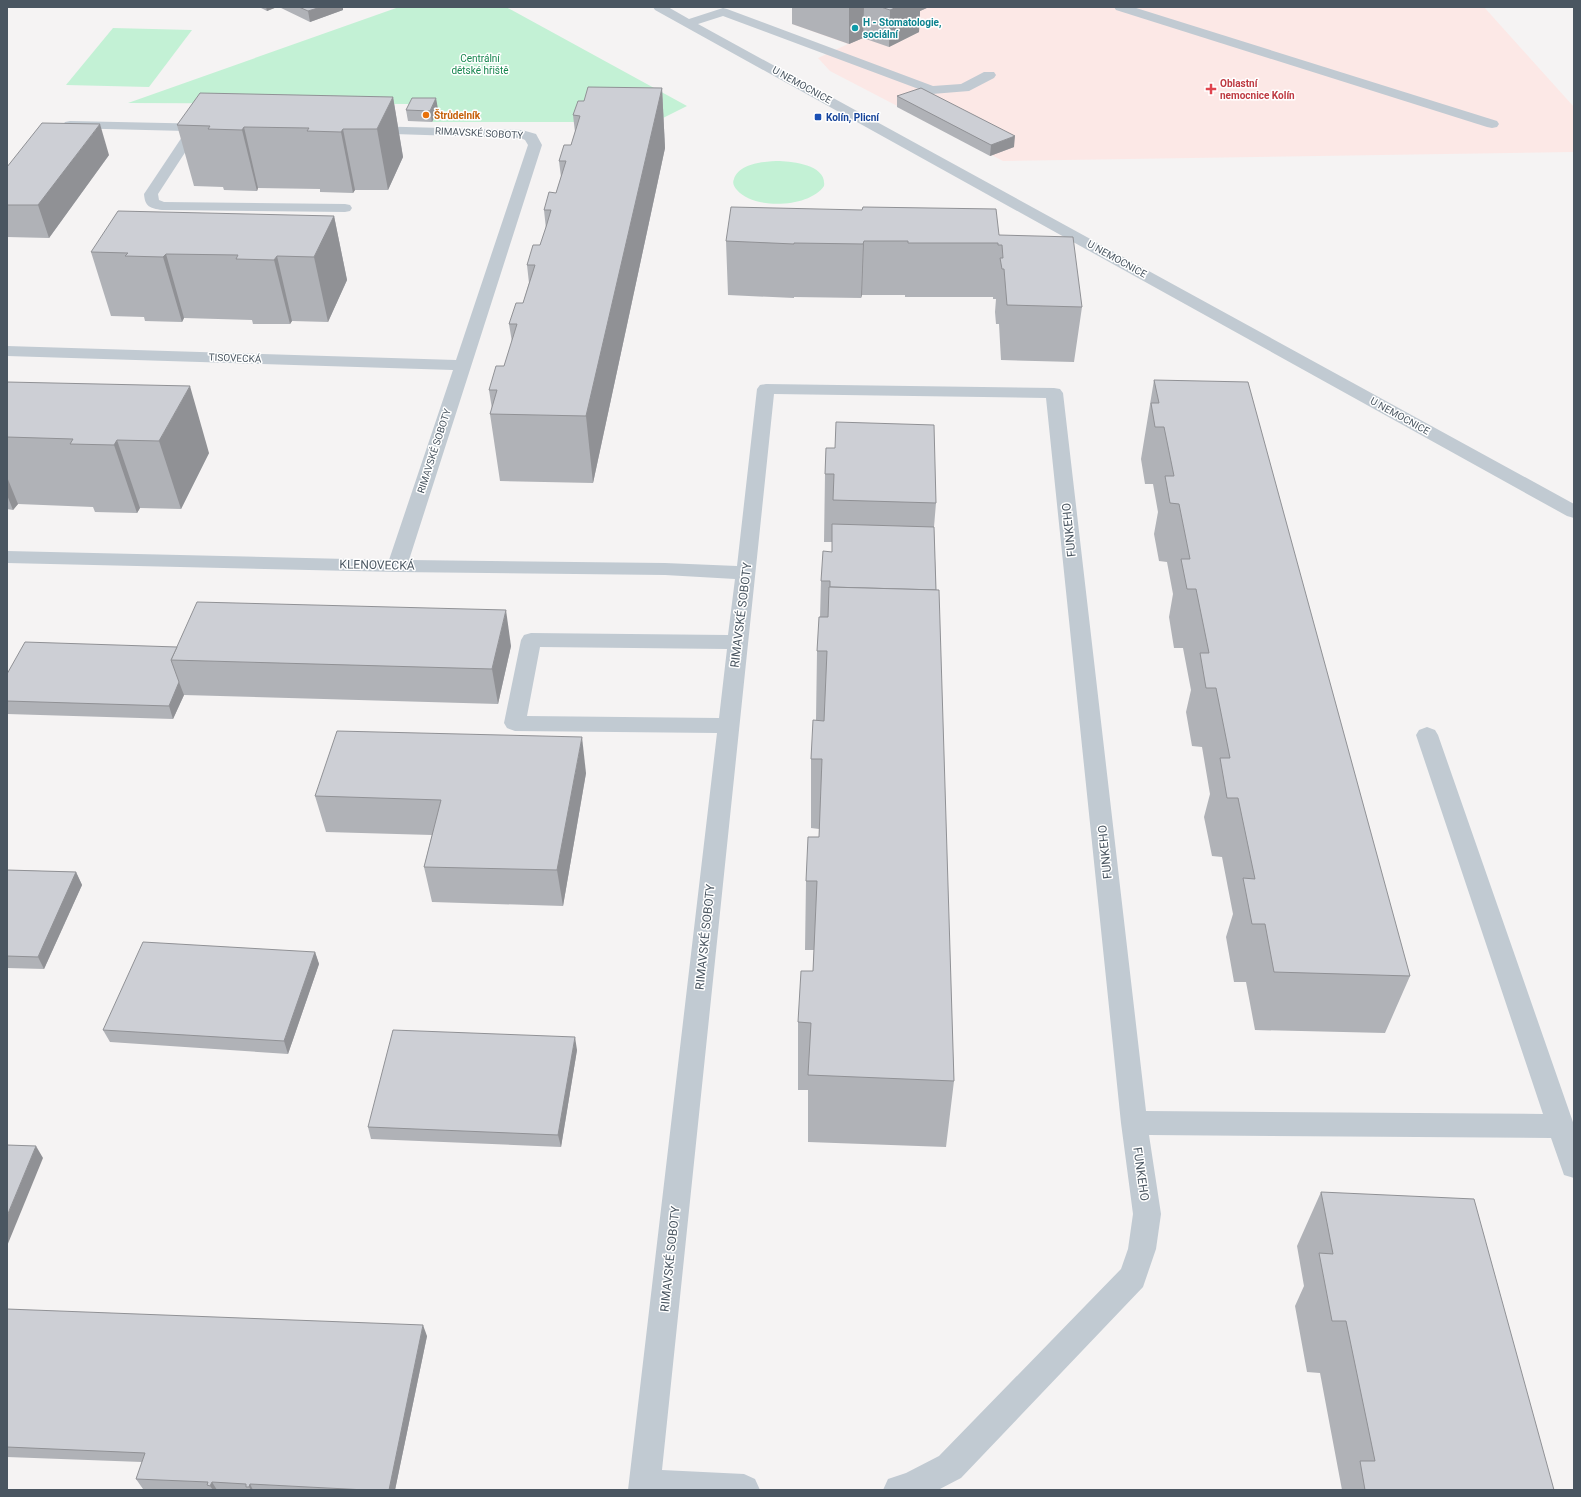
<svg xmlns="http://www.w3.org/2000/svg" width="1581" height="1497" viewBox="0 0 1581 1497" font-family="Roboto,sans-serif">
  <style>
    .medical { fill: #fce8e6 }
    .green { fill: #c3f1d5 }
    .lines { fill: none; stroke-linecap: round; stroke-linejoin: round }
    .minor { fill: #c1cad2; fill-rule: evenodd }
    .wall { fill: #b0b2b7 }
    .shaded-wall { fill: #909195 }
    .building { fill: #cdcfd5; stroke: #909195 }
    .culture-dot { fill: #0f9aa8; stroke: #fff; stroke-width: 1.5 }
    .health-dot { fill: #e0444e; stroke: #fff; stroke-width: 1.5 }
    .food-dot { fill: #e8710a; stroke: #fff; stroke-width: 1.5 }
    .transit-dot { fill: #1a4fb4; stroke: #fff; stroke-width: 1.5 }
    .labels { text-anchor: middle; dominant-baseline: central; stroke-width: 3; stroke-linejoin: round; paint-order: stroke }
    .far-culture-label { font-size: 10px; font-weight: bold; fill: #0d838f; stroke: #fff; text-anchor: start }
    .far-park-label { font-size: 10px; fill: #17864f; stroke: #fff }
    .far-health-label { font-size: 10px; font-weight: bold; fill: #be3a42; stroke: #fff; text-anchor: start }
    .far-street-label { font-size: 10px; fill: #4a5661; stroke: #fff }
    .far-food-label { font-size: 10px; font-weight: bold; fill: #c56008; stroke: #fff; text-anchor: start }
    .far-transit-label { font-size: 10px; font-weight: bold; fill: #164399; stroke: #fff; text-anchor: start }
    .street-label { font-size: 12px; fill: #4a5661; stroke: #fff }
  </style>
  <rect width="100%" height="100%" fill="#f5f3f3"/>
  <!-- medical -->
  <path class="medical" d="M 789,7 L 1484,7 L 1574,107 L 1574,152 L 1003,161 L 830,71 L 818,58 L 848,44 L 792,24 L 810,15 Z"/>
  <!-- green -->
  <g class="green">
    <path d="M 399,7 L 506,7 L 687,106 L 655,122 L 432,122 L 437,109 L 415,104 L 128,103 Z"/>
    <path d="M 113,28 L 192,30 L 149,87 L 66,85 Z"/>
    <path d="M 780,161 C 794,162 827,165 824,186 C 809,208 754,210 737,190 C 734,187 732,183 734,179 C 739,163 766,161 780,161 Z"/>
  </g>
  <g class="lines">
    <!-- minor -->
    <g class="minor">
      <path d="M 653,7 L 668,7 L 689,19 L 723,8 L 727,9 L 933,86 L 961,84 L 984,72 L 994,72 L 996,75 L 994,78 L 969,91 L 932,94 L 723,16 L 698,24 L 1574,504 L 1574,518 L 1567,516 L 655,10 Z"/>
      <path d="M 1114,7 L 1133,7 L 1497,121 L 1499,124 L 1497,127 L 1492,128 L 1487,127 L 1116,10 Z"/>
      <path d="M 70,121 L 213,124 L 215,127 L 213,130 L 199,131 L 158,194 L 159,200 L 164,202 L 345,204 L 350,205 L 352,208 L 350,211 L 345,212 L 162,210 C 150,208 145,207 144,194 L 186,131 L 65,128 L 63,125 L 65,122 Z"/>
      <path d="M 368,126 L 522,130 L 536,134 L 542,145 L 409,560 L 665,563 L 737,566 L 757,389 L 760,385 L 766,384 L 1054,388 L 1060,389 L 1063,393 L 1146,1111 L 1543,1114 L 1416,735 L 1419,730 L 1427,727 L 1435,730 L 1438,735 L 1574,1125 L 1574,1178 L 1564,1175 L 1551,1138 L 1149,1135 L 1161,1214 L 1156,1249 L 1143,1287 L 961,1478 L 938,1490 L 883,1490 L 888,1479 L 906,1473 L 939,1456 L 1121,1269 L 1128,1249 L 1133,1214 L 1121,1123 L 1046,398 L 774,394 L 662,1470 L 744,1474 L 755,1479 L 760,1490 L 628,1490 L 717,733 L 515,731 L 507,728 L 504,723 L 521,640 L 524,635 L 531,633 L 728,635 L 735,579 L 665,575 L 397,572 L 7,563 L 7,551 L 389,560 L 453,370 L 7,356 L 7,346 L 456,360 L 528,145 L 525,140 L 521,138 L 363,133 L 361,130 L 363,127 ZM 540,647 L 727,649 L 719,718 L 527,716 Z"/>
    </g>
  </g>
  <!-- wall -->
  <g class="wall">
    <path d="M 259,7 L 277,7 L 267,11 Z"/>
    <path d="M 279,7 L 343,7 L 343,10 L 310,22 Z"/>
    <path d="M 792,7 L 929,7 L 920,11 L 919,32 L 889,47 L 863,38 L 849,44 L 792,24 Z"/>
    <path d="M 662,88 L 665,148 L 593,483 L 500,481 L 490,414 L 492,409 L 489,390 L 504,366 L 512,342 L 509,324 L 523,303 L 529,283 L 527,265 L 540,245 L 546,229 L 544,210 L 556,193 L 561,177 L 559,161 L 571,145 L 575,132 L 573,115 L 584,101 Z"/>
    <path d="M 897,96 L 1014,147 L 990,156 L 897,107 Z"/>
    <path d="M 393,97 L 403,157 L 388,190 L 355,190 L 353,193 L 320,192 L 320,189 L 258,188 L 257,191 L 224,190 L 223,187 L 194,186 L 177,125 Z"/>
    <path d="M 438,109 L 432,122 L 408,121 L 406,110 Z"/>
    <path d="M 109,155 L 49,238 L 7,237 L 7,167 Z"/>
    <path d="M 334,216 L 347,280 L 328,322 L 292,321 L 290,324 L 253,324 L 252,320 L 184,318 L 182,322 L 145,321 L 144,317 L 111,316 L 91,252 Z"/>
    <path d="M 999,235 L 1082,307 L 1074,362 L 1001,360 L 999,324 L 996,324 L 995,312 L 996,299 L 993,299 L 993,297 L 905,297 L 905,295 L 862,295 L 861,298 L 794,297 L 794,298 L 728,295 L 726,241 Z"/>
    <path d="M 1154,380 L 1410,976 L 1385,1033 L 1255,1030 L 1246,982 L 1234,982 L 1226,937 L 1233,914 L 1222,857 L 1212,856 L 1204,817 L 1210,794 L 1202,747 L 1192,746 L 1186,712 L 1191,690 L 1183,648 L 1174,648 L 1169,617 L 1173,594 L 1167,562 L 1159,561 L 1154,534 L 1158,512 L 1153,484 L 1145,484 L 1141,459 Z"/>
    <path d="M 7,382 L 209,453 L 181,509 L 140,508 L 137,513 L 95,512 L 93,507 L 18,504 L 13,510 L 7,509 Z"/>
    <path d="M 826,448 L 936,503 L 934,527 L 936,590 L 954,1081 L 946,1147 L 808,1142 L 808,1090 L 798,1090 L 798,1022 L 813,971 L 814,950 L 805,950 L 806,881 L 819,837 L 819,829 L 811,828 L 811,759 L 816,720 L 817,651 L 820,617 L 821,581 L 832,552 L 832,542 L 824,542 L 825,474 Z"/>
    <path d="M 511,646 L 498,704 L 184,695 L 173,719 L 7,714 L 7,674 L 177,647 Z"/>
    <path d="M 586,773 L 563,906 L 432,902 L 424,867 L 432,835 L 326,832 L 315,796 Z"/>
    <path d="M 7,870 L 76,872 L 82,885 L 44,969 L 7,968 Z"/>
    <path d="M 315,952 L 319,964 L 288,1054 L 110,1042 L 103,1030 Z"/>
    <path d="M 577,1050 L 561,1147 L 371,1139 L 368,1127 Z"/>
    <path d="M 1321,1192 L 1554,1490 L 1342,1490 L 1320,1373 L 1307,1372 L 1295,1306 L 1304,1286 L 1297,1246 Z"/>
    <path d="M 7,1309 L 427,1336 L 395,1490 L 158,1490 L 143,1489 L 136,1479 L 142,1462 L 7,1457 Z"/>
  </g>
  <!-- shaded-wall -->
  <g class="shaded-wall">
    <path d="M 266,7 L 277,7 L 267,11 Z"/>
    <path d="M 321,7 L 343,7 L 343,10 L 310,22 L 308,11 Z"/>
    <path d="M 851,7 L 864,7 L 863,38 L 849,44 L 849,8 Z"/>
    <path d="M 894,7 L 929,7 L 920,11 L 919,32 L 889,47 L 890,10 Z"/>
    <path d="M 662,88 L 665,148 L 593,483 L 586,416 Z"/>
    <path d="M 393,97 L 403,157 L 388,190 L 377,129 Z"/>
    <path d="M 436,98 L 438,109 L 432,122 L 430,111 Z"/>
    <path d="M 100,124 L 109,155 L 49,238 L 38,205 Z"/>
    <path d="M 244,127 L 258,188 L 257,191 L 242,130 Z"/>
    <path d="M 343,129 L 355,190 L 353,193 L 341,132 Z"/>
    <path d="M 1015,136 L 1014,147 L 990,156 L 991,145 Z"/>
    <path d="M 334,216 L 347,280 L 328,322 L 314,257 Z"/>
    <path d="M 864,241 L 862,295 L 861,298 L 863,244 Z"/>
    <path d="M 166,254 L 184,318 L 182,322 L 163,257 Z"/>
    <path d="M 277,256 L 292,321 L 290,324 L 274,260 Z"/>
    <path d="M 190,386 L 209,453 L 181,509 L 159,441 Z"/>
    <path d="M 117,440 L 140,508 L 137,513 L 114,445 Z"/>
    <path d="M 7,477 L 18,504 L 13,510 L 7,495 Z"/>
    <path d="M 506,610 L 511,646 L 498,704 L 492,669 Z"/>
    <path d="M 179,682 L 184,695 L 173,719 L 169,706 Z"/>
    <path d="M 582,737 L 586,773 L 563,906 L 557,870 Z"/>
    <path d="M 76,872 L 82,885 L 44,969 L 38,957 Z"/>
    <path d="M 315,952 L 319,964 L 288,1054 L 284,1041 Z"/>
    <path d="M 575,1037 L 577,1050 L 561,1147 L 558,1135 Z"/>
    <path d="M 36,1146 L 43,1158 L 7,1246 L 7,1216 Z"/>
    <path d="M 423,1325 L 427,1336 L 395,1490 L 389,1490 Z"/>
    <path d="M 212,1482 L 217,1490 L 213,1490 L 210,1486 Z"/>
    <path d="M 250,1484 L 253,1490 L 251,1490 L 249,1487 Z"/>
  </g>
  <!-- building -->
  <g class="building">
    <path d="M 299,7 L 321,7 L 308,11 Z"/>
    <path d="M 881,7 L 897,7 L 890,10 Z"/>
    <path d="M 588,87 L 662,88 L 586,416 L 490,414 L 497,390 L 489,390 L 496,366 L 504,366 L 517,324 L 509,324 L 516,303 L 523,303 L 535,265 L 527,265 L 533,245 L 540,245 L 546,227 L 551,210 L 544,210 L 549,192 L 556,193 L 566,161 L 559,161 L 564,145 L 571,145 L 580,116 L 573,115 L 578,101 L 584,101 Z"/>
    <path d="M 921,88 L 1015,136 L 991,145 L 897,96 Z"/>
    <path d="M 200,93 L 393,97 L 377,129 L 343,129 L 341,132 L 307,131 L 309,128 L 244,127 L 242,130 L 208,129 L 210,126 L 177,125 Z"/>
    <path d="M 412,98 L 436,98 L 430,111 L 406,110 Z"/>
    <path d="M 42,123 L 100,124 L 38,205 L 7,205 L 7,167 Z"/>
    <path d="M 731,207 L 862,210 L 863,207 L 996,209 L 999,235 L 1073,237 L 1082,307 L 1007,305 L 1004,269 L 1002,269 L 1000,258 L 1003,258 L 1002,245 L 998,245 L 998,243 L 908,243 L 908,241 L 864,241 L 863,244 L 794,243 L 794,244 L 726,241 Z"/>
    <path d="M 118,211 L 334,216 L 314,257 L 277,256 L 274,260 L 236,259 L 238,255 L 166,254 L 163,257 L 125,256 L 128,253 L 91,252 Z"/>
    <path d="M 1154,380 L 1248,382 L 1410,976 L 1274,972 L 1265,924 L 1252,924 L 1243,878 L 1255,879 L 1238,798 L 1227,798 L 1220,758 L 1230,758 L 1216,688 L 1206,688 L 1200,653 L 1209,653 L 1196,589 L 1187,589 L 1181,559 L 1190,559 L 1179,504 L 1170,503 L 1165,476 L 1174,476 L 1164,427 L 1155,427 L 1151,403 L 1159,403 Z"/>
    <path d="M 7,382 L 190,386 L 159,441 L 117,440 L 114,445 L 70,444 L 73,439 L 7,437 Z"/>
    <path d="M 836,422 L 934,425 L 936,503 L 833,500 L 834,474 L 825,474 L 826,448 L 835,448 Z"/>
    <path d="M 832,524 L 934,527 L 936,590 L 830,587 L 830,581 L 821,581 L 823,551 L 832,552 Z"/>
    <path d="M 829,587 L 939,590 L 954,1081 L 808,1075 L 811,1023 L 798,1022 L 801,971 L 813,971 L 817,881 L 806,881 L 808,837 L 819,837 L 822,759 L 811,759 L 813,720 L 824,721 L 827,651 L 817,651 L 819,617 L 828,617 Z"/>
    <path d="M 197,602 L 506,610 L 492,669 L 171,660 Z"/>
    <path d="M 25,642 L 177,647 L 171,660 L 179,682 L 169,706 L 7,701 L 7,674 Z"/>
    <path d="M 337,731 L 582,737 L 557,870 L 424,867 L 441,800 L 315,796 Z"/>
    <path d="M 7,870 L 76,872 L 38,957 L 7,956 Z"/>
    <path d="M 143,942 L 315,952 L 284,1041 L 103,1030 Z"/>
    <path d="M 393,1030 L 575,1037 L 558,1135 L 368,1127 Z"/>
    <path d="M 7,1145 L 36,1146 L 7,1216 Z"/>
    <path d="M 1321,1192 L 1474,1199 L 1554,1490 L 1365,1490 L 1360,1461 L 1375,1461 L 1346,1321 L 1332,1321 L 1319,1253 L 1333,1254 Z"/>
    <path d="M 7,1309 L 423,1325 L 389,1490 L 366,1490 L 250,1484 L 249,1487 L 246,1487 L 246,1484 L 212,1482 L 210,1486 L 207,1485 L 208,1482 L 136,1479 L 145,1453 L 7,1447 Z"/>
  </g>
  <!-- markers -->
  <circle class="culture-dot" cx="855" cy="28" r="4"/>
  <path class="health-dot" d="M1209 83h4v4h4v4h-4v4h-4v-4h-4v-4h4z"/>
  <circle class="food-dot" cx="426" cy="115" r="4"/>
  <rect class="transit-dot" x="814" y="113" width="8" height="8" rx="2"/>
  <g class="labels">
    <!-- far-culture labels -->
    <g class="far-culture-label">
      <text x="863" y="22">H - Stomatologie,<tspan x="863" dy="12">sociální</tspan></text>
    </g>
    <!-- far-park labels -->
    <g class="far-park-label">
      <text x="480" y="58">Centrální<tspan x="480" dy="12">dětské hřiště</tspan></text>
    </g>
    <!-- far-health labels -->
    <g class="far-health-label">
      <text x="1220" y="83">Oblastní<tspan x="1220" dy="12">nemocnice Kolín</tspan></text>
    </g>
    <!-- far-street labels -->
    <g class="far-street-label">
      <text transform="translate(802 85) rotate(29)">U NEMOCNICE</text>
      <text transform="translate(479 133) rotate(3)">RIMAVSKÉ SOBOTY</text>
      <text transform="translate(1117 259) rotate(29)">U NEMOCNICE</text>
      <text transform="translate(235 358) rotate(2)">TISOVECKÁ</text>
      <text transform="translate(1400 416) rotate(29)">U NEMOCNICE</text>
      <text transform="translate(434 451) rotate(-72)">RIMAVSKÉ SOBOTY</text>
    </g>
    <!-- far-food labels -->
    <g class="far-food-label">
      <text x="434" y="115">Štrůdelník</text>
    </g>
    <!-- far-transit labels -->
    <g class="far-transit-label">
      <text x="826" y="117">Kolín, Plicní</text>
    </g>
    <!-- street labels -->
    <g class="street-label">
      <text transform="translate(1069 530) rotate(-96)">FUNKEHO</text>
      <text transform="translate(377 565) rotate(1)">KLENOVECKÁ</text>
      <text transform="translate(741 615) rotate(-83)">RIMAVSKÉ SOBOTY</text>
      <text transform="translate(1105 852) rotate(-96)">FUNKEHO</text>
      <text transform="translate(705 937) rotate(-84)">RIMAVSKÉ SOBOTY</text>
      <text transform="translate(1141 1174) rotate(82)">FUNKEHO</text>
      <text transform="translate(670 1259) rotate(-84)">RIMAVSKÉ SOBOTY</text>
    </g>
  </g>
  <!-- border -->
  <rect width="1581" height="1497" fill="none" stroke="#4a5661" stroke-width="16"/>
</svg>
